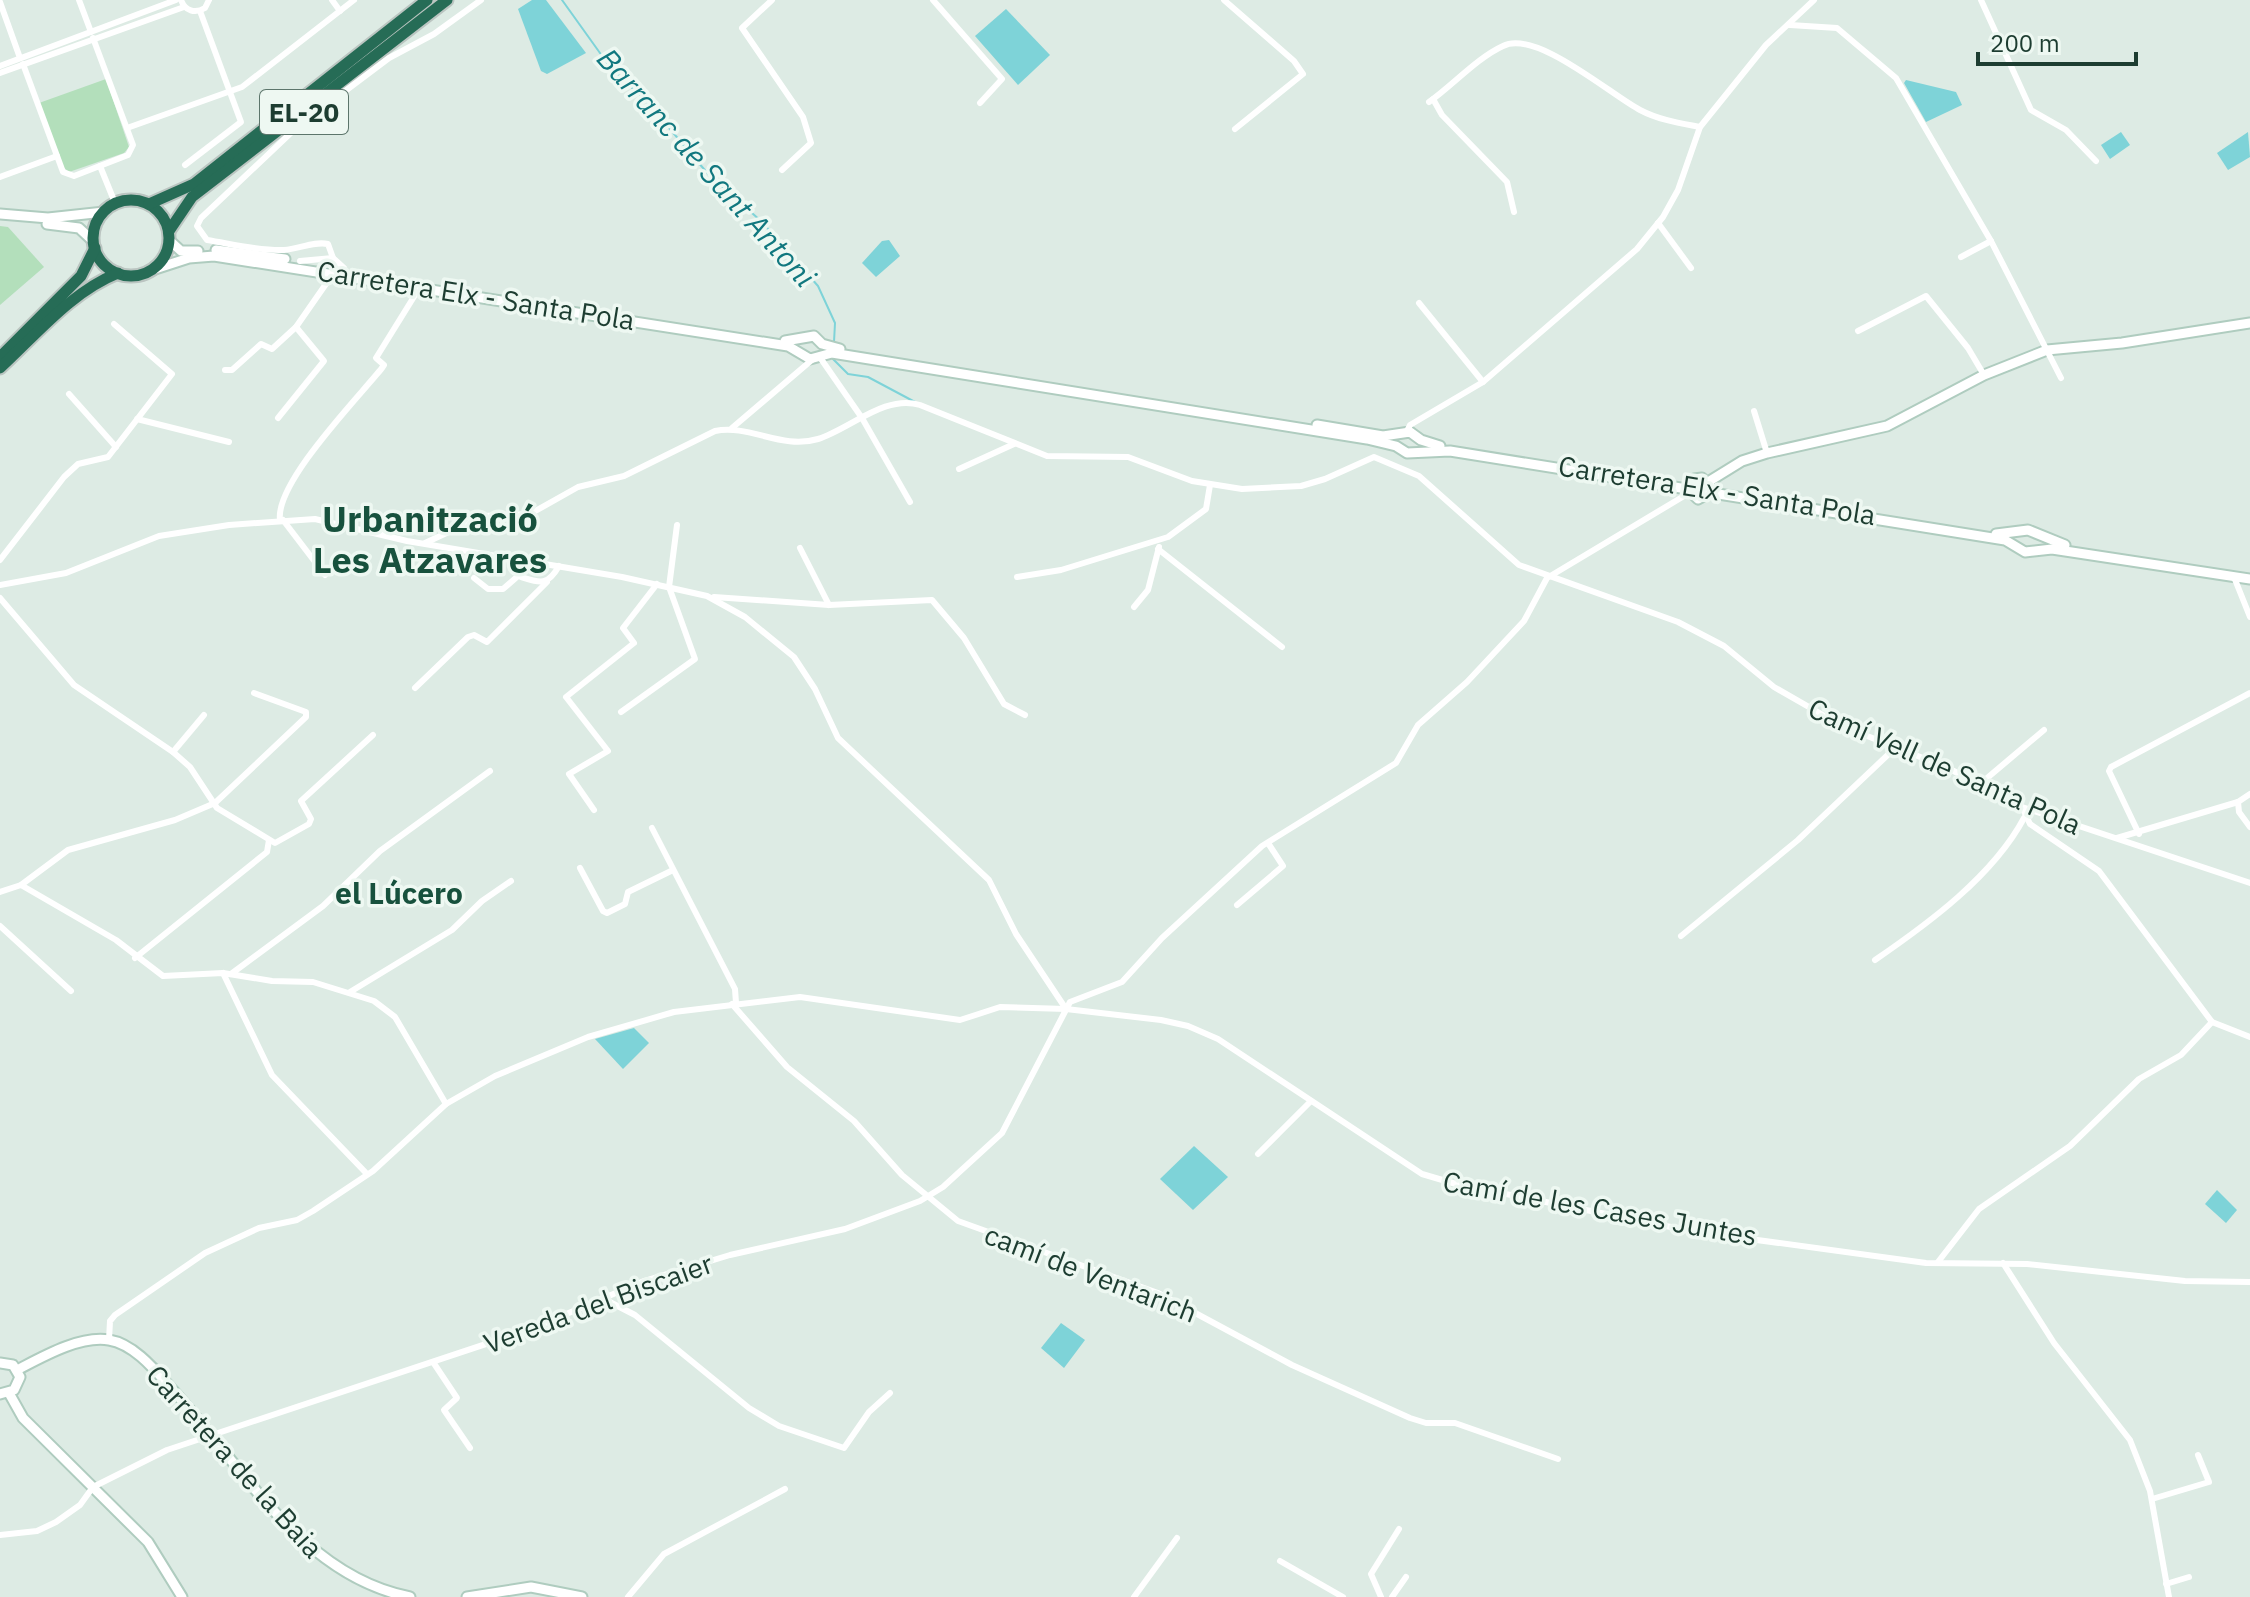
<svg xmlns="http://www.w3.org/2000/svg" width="2250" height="1597" viewBox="0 0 2250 1597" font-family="'IBM Plex Sans',sans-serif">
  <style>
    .green { fill: #b3dfbb }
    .water { fill: #7ed3d8 }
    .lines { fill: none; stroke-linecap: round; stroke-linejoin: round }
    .stream { stroke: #7ed3d8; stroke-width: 2 }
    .secondary-casing { stroke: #afccbf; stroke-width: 13 }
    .highway-casing { stroke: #bbc5c1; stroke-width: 15 }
    .street { stroke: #fff; stroke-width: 6 }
    .secondary { stroke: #fff; stroke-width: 9 }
    .highway { stroke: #266c56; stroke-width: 11 }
    .labels { text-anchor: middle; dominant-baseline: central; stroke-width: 7; stroke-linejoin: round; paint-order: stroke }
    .shield { fill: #eef8f2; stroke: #5c756b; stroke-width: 2 }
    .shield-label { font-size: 26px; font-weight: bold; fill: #1d3d31 }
    .street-label { font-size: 28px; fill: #1d3d31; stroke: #eef8f2 }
    .water-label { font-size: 30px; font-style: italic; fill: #11787f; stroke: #eef8f2 }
    .neighbourhood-label { font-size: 30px; font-weight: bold; fill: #17513d; stroke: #eef8f2 }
    .district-label { font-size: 36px; font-weight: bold; fill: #17513d; stroke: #eef8f2 }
  </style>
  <rect width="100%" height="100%" fill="#ddebe4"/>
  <!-- green -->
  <g class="green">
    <path d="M 106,79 L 129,147 L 124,153 L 69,172 L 62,166 L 39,103 Z"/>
    <path d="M 0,226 L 8,227 L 44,267 L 0,305 Z"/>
  </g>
  <!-- water -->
  <g class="water">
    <path d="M 532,0 L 546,0 L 586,53 L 547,74 L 541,71 L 518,9 Z"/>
    <path d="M 1006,9 L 1050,55 L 1018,85 L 975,36 Z"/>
    <path d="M 1906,80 L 1956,92 L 1962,105 L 1926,122 L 1904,83 Z"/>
    <path d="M 2121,132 L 2130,145 L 2110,159 L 2101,145 Z"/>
    <path d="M 2248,132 L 2250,157 L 2228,170 L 2217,153 Z"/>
    <path d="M 889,240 L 900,256 L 876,277 L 862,263 L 882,241 Z"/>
    <path d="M 634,1028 L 649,1043 L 623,1069 L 595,1039 Z"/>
    <path d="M 1194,1146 L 1228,1177 L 1193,1210 L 1160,1179 Z"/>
    <path d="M 2217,1190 L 2237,1210 L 2226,1223 L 2205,1204 Z"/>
    <path d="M 1061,1323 L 1085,1340 L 1064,1368 L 1041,1348 Z"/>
  </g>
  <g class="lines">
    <!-- stream -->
    <g class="stream">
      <path d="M 562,0 L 610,67 L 647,102 L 709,175 L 761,221 L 818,286 L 835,323 L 834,342"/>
      <path d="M 833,359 L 848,374 L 868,377 L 915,402"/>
    </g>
    <!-- secondary casing -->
    <g class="secondary-casing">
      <g id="secondary">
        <path d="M 0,214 L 48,218 L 104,212"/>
        <path d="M 47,224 L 79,228 L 93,241"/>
        <path d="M 169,240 L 181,251 L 198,251"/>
        <path d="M 216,250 L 285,259"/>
        <path d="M 152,270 L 189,258 L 214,256 L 788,346 L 810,359 L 832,353 L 1367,439 L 1396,446 L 1407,453 L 1450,451 L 2005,540 L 2025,552 L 2052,549 L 2250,579"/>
        <path d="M 785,341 L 814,336 L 822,344 L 840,349"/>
        <path d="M 1317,425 L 1383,436 L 1410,432 L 1421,440 L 1440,446"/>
        <path d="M 1708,482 L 1742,461 L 1767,453 L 1887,426 L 1984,375 L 2047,350 L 2122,343 L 2250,323"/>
        <path d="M 1689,485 L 1694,479 L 1702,478 L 1710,486"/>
        <path d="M 1688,489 L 1698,499 L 1709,493"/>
        <path d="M 1996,534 L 2028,530 L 2065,545"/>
        <path d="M 0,1363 L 13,1365 L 20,1377 L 14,1390 L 0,1394"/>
        <path d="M 17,1370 C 42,1357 80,1335 109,1340 C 134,1344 155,1370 171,1388 C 242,1465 301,1576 410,1597"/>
        <path d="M 9,1393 L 23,1418 L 148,1542 L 182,1597"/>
        <path d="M 467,1597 L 531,1587 L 582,1597"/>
      </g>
    </g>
    <!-- highway casing -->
    <g class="highway-casing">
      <g id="highway">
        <circle cx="131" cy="238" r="38"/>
        <path d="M 149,204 L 194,184 L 427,0"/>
        <path d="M 169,231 L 192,197 L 447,0"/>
        <path d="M 0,357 L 81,276 L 95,248"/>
        <path d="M 0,368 C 37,334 71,292 118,273"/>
      </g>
    </g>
    <!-- street -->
    <g class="street">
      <path d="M 79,0 L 91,32"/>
      <path d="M 181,0 C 185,11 195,14 205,8 L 209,0"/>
      <path d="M 332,0 L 340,11"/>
      <path d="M 772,0 L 742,28 L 803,117 L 811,143 L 782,170"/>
      <path d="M 933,0 L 1002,79 L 980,103"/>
      <path d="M 1224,0 L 1294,61 L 1303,74 L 1235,129"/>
      <path d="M 1981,0 L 2031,110 L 2066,130 L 2096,161"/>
      <path d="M 0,2 L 20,58"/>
      <path d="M 1790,25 L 1837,28 L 1896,78 L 1991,241 L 2061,378"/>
      <path d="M 23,64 L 63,172 L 74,176 L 128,155 L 133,145 L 93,38"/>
      <path d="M 0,66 L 176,0"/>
      <path d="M 0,73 L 184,7"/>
      <path d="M 1433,99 L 1442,115 L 1507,182 L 1514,212"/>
      <path d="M 1429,102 C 1453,85 1477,58 1503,46 C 1536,29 1611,95 1640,110 C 1659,120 1679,123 1700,127"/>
      <path d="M 127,128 L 242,87 L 354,0"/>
      <path d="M 185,165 L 241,122 L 200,11"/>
      <path d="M 100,166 L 115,203"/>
      <path d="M 0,177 L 57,156"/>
      <path d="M 1658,223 L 1691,268"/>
      <path d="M 1961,257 L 1991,241"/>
      <path d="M 300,261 L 333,258"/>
      <path d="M 344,268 L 333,258 L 328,244 C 314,241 299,249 284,250 C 259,251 232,244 207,240 L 197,226 L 201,218 L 296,128 L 389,58 L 434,34 L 481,0"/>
      <path d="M 1419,303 L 1483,382"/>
      <path d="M 1858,331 L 1926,296 L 1968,348 L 1984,375"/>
      <path d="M 819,356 L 862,418 L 910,502"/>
      <path d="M 225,370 L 232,370 L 261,344 L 272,349 L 296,327 L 328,281"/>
      <path d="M 69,394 L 116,447"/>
      <path d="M 1754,411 L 1767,453"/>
      <path d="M 278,418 L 324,361 L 296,327"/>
      <path d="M 137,419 L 229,442"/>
      <path d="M 732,428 L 813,359"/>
      <path d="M 1407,431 L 1410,425 L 1483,382 L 1637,249 L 1663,217 L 1678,190 L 1700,127 L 1766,45 L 1814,0"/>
      <path d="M 959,469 L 1014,444"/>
      <path d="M 280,520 C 275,483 357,399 382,368 L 384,365 L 376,358 L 420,287"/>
      <path d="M 283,520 L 325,575"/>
      <path d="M 425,543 L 483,516 L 530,514 L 578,487 L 624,476 L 715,431 C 750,424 781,450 818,439 C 850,429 885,394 920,405 L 1047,456 L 1128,457 L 1192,481 L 1242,489 L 1301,486 L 1325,479 L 1374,457 L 1419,476 L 1519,565 L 1678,622 L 1724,646 L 1774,687 L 1842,726 L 1948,768 L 2022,807 L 2250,883"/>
      <path d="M 800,548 L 829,605"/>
      <path d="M 1158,549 L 1282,647"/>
      <path d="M 0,560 L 64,477 L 78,464 L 108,457 L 172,374 L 114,324"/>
      <path d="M 1017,577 L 1061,570 L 1168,537 L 1206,509 L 1210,485"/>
      <path d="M 2234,577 L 2250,617"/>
      <path d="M 474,578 L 488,589 L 503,589 L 518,576 C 540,583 547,587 559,566"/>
      <path d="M 0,585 L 66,573 L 159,536 L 229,525 L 315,519 L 407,541 L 622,577 L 707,596 L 745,617 L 794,657 L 815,689 L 838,738 L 989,880 L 1016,934 L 1066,1009"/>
      <path d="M 714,597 L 829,605 L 932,600 L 964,638 L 1004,704 L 1025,715"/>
      <path d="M 0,598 L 74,685 L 173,752 L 190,767 L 217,808 L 275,843 L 309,824 L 311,819 L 301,801 L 373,735"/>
      <path d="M 1134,607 L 1148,590 L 1159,547"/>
      <path d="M 415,688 L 468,637 L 474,635 L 487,642 L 547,582"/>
      <path d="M 621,712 L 695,659 L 669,587 L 677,525"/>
      <path d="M 173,752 L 204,715"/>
      <path d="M 1980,784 L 2044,730"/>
      <path d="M 2238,802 L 2239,812 L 2250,827"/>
      <path d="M 2022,807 L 2030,824 L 2099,871 L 2212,1022 L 2250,1037"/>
      <path d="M 594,810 L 569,774 L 608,751 L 566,697 L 634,643 L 623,628 L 657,584"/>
      <path d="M 652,828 L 735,989 L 736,1003"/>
      <path d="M 2139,834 L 2109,771 L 2111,767 L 2250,693"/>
      <path d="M 2117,838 L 2238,802 L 2250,794"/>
      <path d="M 580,868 L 603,911 L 607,913 L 625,904 L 628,892 L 671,871"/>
      <path d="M 21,885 L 68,850 L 175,820 L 215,803 L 306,717 L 306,712 L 254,693"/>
      <path d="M 0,892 L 21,885 L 116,940 L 163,976 L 223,973 L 272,981 L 313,982 L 374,1001 L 395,1017 L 446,1104"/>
      <path d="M 1237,905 L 1283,866 L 1268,843"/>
      <path d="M 0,926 L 71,991"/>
      <path d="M 1681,936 L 1798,840 L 1894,749"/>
      <path d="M 135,958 L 267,852 L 269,840"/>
      <path d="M 1875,960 C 1929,923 1993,876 2024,818"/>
      <path d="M 223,973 L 272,1075 L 367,1174"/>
      <path d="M 231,974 L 323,906 L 380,851 L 490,771"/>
      <path d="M 350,992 L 452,930 L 482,901 L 511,881"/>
      <path d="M 732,1004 L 787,1067 L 854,1121 L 902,1175 L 958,1221 L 1158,1293 L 1292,1365 L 1410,1418 L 1426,1423 L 1455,1423 L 1558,1459"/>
      <path d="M 1258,1154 L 1311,1101"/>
      <path d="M 1938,1262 L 1979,1209 L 2070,1146 L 2139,1079 L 2181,1055 L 2212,1022"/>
      <path d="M 2003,1263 L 2054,1343 L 2130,1440 L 2150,1491 L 2169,1597"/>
      <path d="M 604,1299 L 635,1315 L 749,1408 L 779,1426 L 844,1448 L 869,1412 L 890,1393"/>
      <path d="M 109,1340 L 110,1321 L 115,1315 L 205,1253 L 259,1228 L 297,1220 L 313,1211 L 373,1171 L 446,1104 L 495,1076 L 588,1037 L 674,1012 L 800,997 L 960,1020 L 1000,1007 L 1066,1009 L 1161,1020 L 1188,1026 L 1218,1039 L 1422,1174 L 1456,1184 L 1691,1231 L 1926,1263 L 2027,1264 L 2185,1281 L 2250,1282"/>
      <path d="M 433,1362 L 457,1398 L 444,1410 L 470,1448"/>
      <path d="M 2152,1499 L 2209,1482 L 2198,1455"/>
      <path d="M 0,1535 L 37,1531 L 56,1522 L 80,1505 L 93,1487 L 167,1450 L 531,1329 L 644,1281 L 730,1255 L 845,1229 L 920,1201 L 943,1187 L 1002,1133 L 1070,1002 L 1122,982 L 1162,938 L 1262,846 L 1396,763 L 1418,725 L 1467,682 L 1524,621 L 1547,578 L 1689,493"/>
      <path d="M 1280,1561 L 1343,1597"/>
      <path d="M 2166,1584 L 2189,1577"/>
      <path d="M 628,1597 L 664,1554 L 785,1489"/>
      <path d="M 1134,1597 L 1177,1538"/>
      <path d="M 1381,1597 L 1371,1574 L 1399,1529"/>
      <path d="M 1392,1597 L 1406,1577"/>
    </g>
    <!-- secondary -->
    <use href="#secondary" class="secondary"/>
    <!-- highway -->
    <use href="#highway" class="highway"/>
  </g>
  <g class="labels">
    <!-- shield labels -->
    <rect class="shield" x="260" y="90" width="88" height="44" rx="6"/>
    <g class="shield-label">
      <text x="304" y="112">EL-20</text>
    </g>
    <!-- street labels -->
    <g class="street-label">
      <text transform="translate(476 295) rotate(9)">Carretera Elx - Santa Pola</text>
      <text transform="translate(1717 490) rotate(9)">Carretera Elx - Santa Pola</text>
      <text transform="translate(1945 766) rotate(24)">Camí Vell de Santa Pola</text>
      <text transform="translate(1600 1208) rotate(10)">Camí de les Cases Juntes</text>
      <text transform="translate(1091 1273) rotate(21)">camí de Ventarich</text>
      <text transform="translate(598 1303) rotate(-20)">Vereda del Biscaier</text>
      <text transform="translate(235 1461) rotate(48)">Carretera de la Baia</text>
    </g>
    <!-- water labels -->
    <g class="water-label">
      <text transform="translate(707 167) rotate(48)">Barranc de Sant Antoni</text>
    </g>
    <!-- neighbourhood labels -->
    <g class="neighbourhood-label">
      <text x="399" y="892">el Lúcero</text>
    </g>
    <!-- district labels -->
    <g class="district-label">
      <text x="430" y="518">Urbanització<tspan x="430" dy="41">Les Atzavares</tspan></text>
    </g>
  </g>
  <!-- scale -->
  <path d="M1978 52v12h158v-12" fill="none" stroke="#1d3d31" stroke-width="4"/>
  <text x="1990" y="52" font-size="24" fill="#1d3d31" stroke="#eef8f2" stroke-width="6" paint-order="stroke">200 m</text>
</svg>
